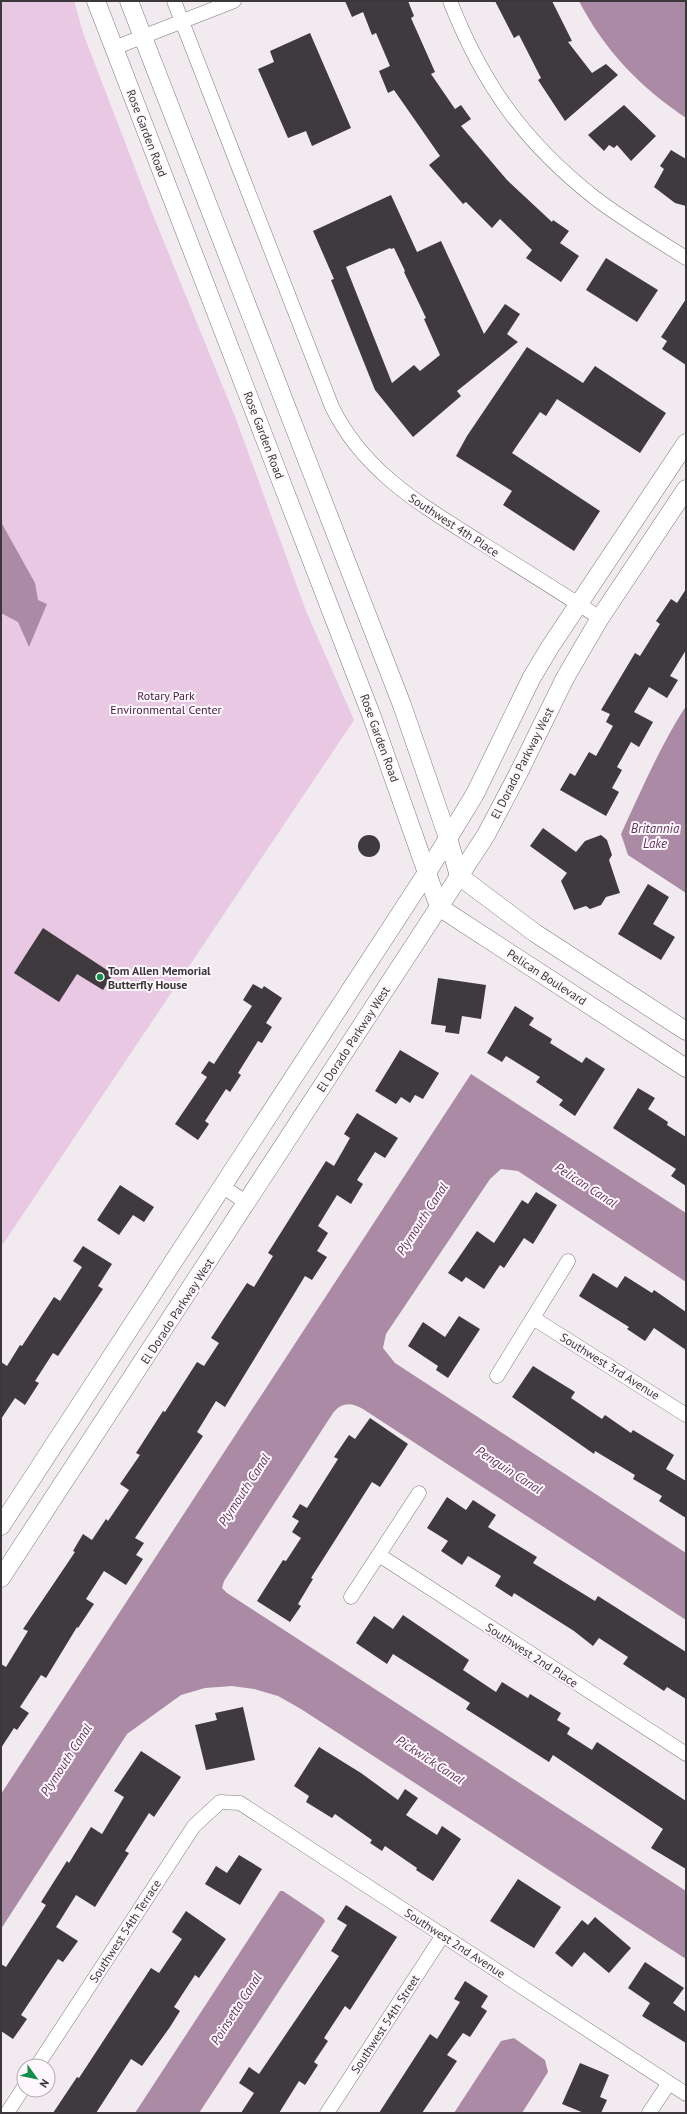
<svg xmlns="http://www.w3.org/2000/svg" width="687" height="2114" viewBox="0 0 687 2114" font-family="'PT Sans',sans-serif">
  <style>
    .green { fill: #e8c8e2 }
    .water { fill: #ab8aa5 }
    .building { fill: #3f3a3e; fill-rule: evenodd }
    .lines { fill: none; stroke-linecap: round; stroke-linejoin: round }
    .minor-casing { stroke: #7e797d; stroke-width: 15 }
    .tertiary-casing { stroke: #7e797d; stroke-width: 19 }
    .minor { stroke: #fff; stroke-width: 14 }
    .tertiary { stroke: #fff; stroke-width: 18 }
    .poi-dot { fill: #138f4b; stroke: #fef8fd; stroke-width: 1.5 }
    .labels { text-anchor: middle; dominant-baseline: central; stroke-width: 4; stroke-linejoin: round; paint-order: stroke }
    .street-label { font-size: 12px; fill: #3a383a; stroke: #fef8fd }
    .park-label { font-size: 12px; fill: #44193f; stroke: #fef8fd }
    .poi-label { font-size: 12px; font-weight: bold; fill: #3a383a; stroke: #fef8fd; text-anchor: start }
    .water-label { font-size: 13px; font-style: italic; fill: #62355c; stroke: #fef8fd }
  </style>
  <rect width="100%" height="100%" fill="#f1eaef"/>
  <!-- green -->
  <path class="green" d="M 1,1 L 74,1 L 83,33 L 153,215 L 236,419 L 306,611 L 354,720 L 1,1247 Z"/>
  <!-- water -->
  <g class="water">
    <path d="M 579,1 L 686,1 L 686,118 C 641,88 604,50 579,1 Z"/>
    <path d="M 1,522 L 35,583 L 38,600 L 47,604 L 29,647 L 18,622 L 1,613 Z"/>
    <path d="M 686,706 L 686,893 L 628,855 L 621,834 C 641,791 660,746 686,706 Z"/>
    <path d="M 471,1074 L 686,1213 L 686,1282 L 518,1171 L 501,1169 L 490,1179 L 386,1334 L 383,1348 L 395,1363 L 686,1553 L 686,1620 L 363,1409 C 351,1402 342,1402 333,1413 L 224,1581 L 222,1588 L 227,1593 L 686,1891 L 686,1959 L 301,1709 L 278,1696 L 254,1689 L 232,1686 L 205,1688 L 181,1695 L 127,1734 L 1,1929 L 1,1794 Z"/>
    <path d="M 280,1891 L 283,1891 L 323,1918 L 325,1921 L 199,2113 L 135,2113 Z"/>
    <path d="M 514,2038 L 545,2060 L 548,2072 L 522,2113 L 454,2113 L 501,2041 Z"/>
  </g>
  <!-- building -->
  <g class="building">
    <path d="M 345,1 L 408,1 L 414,16 L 411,18 L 435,72 L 431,74 L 455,109 L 461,105 L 471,119 L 461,126 L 507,180 L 552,222 L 553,220 L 569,231 L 560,243 L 579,256 L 561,282 L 526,258 L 532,250 L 500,219 L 492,228 L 466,202 L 463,204 L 429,165 L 440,156 L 394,90 L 388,93 L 379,71 L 390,66 L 376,33 L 372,35 L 363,12 L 352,17 Z"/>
    <path d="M 495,1 L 552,1 L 572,41 L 568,42 L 592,73 L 606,64 L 618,75 L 565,121 L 538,80 L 541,78 L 519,35 L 514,38 Z"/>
    <path d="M 310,33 L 351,128 L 312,146 L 306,131 L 288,138 L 258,69 L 274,62 L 270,51 Z"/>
    <path d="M 624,105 L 656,136 L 631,161 L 617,145 L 614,148 L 609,145 L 604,151 L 588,135 Z"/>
    <path d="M 671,150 L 686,159 L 686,206 L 675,203 L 654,187 L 664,169 L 660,166 Z"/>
    <path d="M 391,195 L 417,252 L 441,241 L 484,334 L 505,304 L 520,314 L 507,334 L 518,342 L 457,391 L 461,396 L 413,437 L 375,390 L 331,280 L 334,279 L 313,231 ZM 390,248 L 391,249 L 394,248 L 405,271 L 404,272 L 426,318 L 424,319 L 440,355 L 420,371 L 414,365 L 392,383 L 346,267 Z"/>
    <path d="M 606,258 L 658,290 L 637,322 L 586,290 Z"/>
    <path d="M 686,299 L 686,365 L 662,349 L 667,341 L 661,337 Z"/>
    <path d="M 527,347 L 583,383 L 595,366 L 666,413 L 640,453 L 557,399 L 546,416 L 540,412 L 518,444 L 512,453 L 600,511 L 574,551 L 503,505 L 512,491 L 456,456 L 467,436 Z"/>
    <path d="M 686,589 L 686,650 L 670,676 L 678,680 L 667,698 L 649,687 L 634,712 L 653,722 L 639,747 L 631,742 L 617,767 L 622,770 L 612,788 L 619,792 L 606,816 L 560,790 L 570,773 L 575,776 L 589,752 L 596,756 L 613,726 L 606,722 L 610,714 L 601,710 L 635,653 L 640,656 L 660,624 L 656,621 L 671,599 L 677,603 Z"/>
    <path d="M 543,828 L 576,852 L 585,841 L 601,835 L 607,840 L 612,855 L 609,860 L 620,893 L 606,897 L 601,905 L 590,909 L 586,906 L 574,910 L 561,881 L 567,873 L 530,846 Z"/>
    <circle cx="369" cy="846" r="11"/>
    <path d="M 648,884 L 669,897 L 653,924 L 675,937 L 661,960 L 618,934 Z"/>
    <path d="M 43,928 L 113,974 L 103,990 L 77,974 L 59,1002 L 14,973 Z"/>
    <path d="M 438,978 L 486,985 L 481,1019 L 462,1016 L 459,1034 L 445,1032 L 446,1026 L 431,1024 Z"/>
    <path d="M 253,984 L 262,989 L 264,986 L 282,998 L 266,1023 L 272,1027 L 262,1043 L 258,1041 L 238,1073 L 241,1075 L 230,1092 L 226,1089 L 205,1121 L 209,1124 L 198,1140 L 175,1124 L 207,1077 L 201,1073 L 209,1061 L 214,1064 L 252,1006 L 243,1000 Z"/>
    <path d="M 515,1006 L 534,1018 L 529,1025 L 552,1039 L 550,1043 L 582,1063 L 586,1057 L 605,1069 L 575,1116 L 559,1105 L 563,1100 L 536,1082 L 540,1077 L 506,1056 L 502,1062 L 487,1053 Z"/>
    <path d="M 400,1050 L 439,1073 L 423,1099 L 415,1095 L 410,1103 L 401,1097 L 396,1104 L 375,1091 Z"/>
    <path d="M 638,1088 L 655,1098 L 648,1109 L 668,1122 L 667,1125 L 686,1137 L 686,1186 L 671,1176 L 676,1169 L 613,1128 Z"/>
    <path d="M 357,1113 L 398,1138 L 385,1158 L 375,1152 L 357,1180 L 363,1184 L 351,1204 L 337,1195 L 318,1226 L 328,1233 L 317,1251 L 327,1257 L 312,1280 L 305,1276 L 225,1407 L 216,1401 L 197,1432 L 203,1436 L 135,1538 L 144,1543 L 136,1555 L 143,1559 L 126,1585 L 104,1571 L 86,1599 L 94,1604 L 78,1628 L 77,1627 L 46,1678 L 41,1675 L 20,1707 L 29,1713 L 17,1730 L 14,1728 L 1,1748 L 1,1664 L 6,1667 L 28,1631 L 23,1629 L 75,1552 L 73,1551 L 83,1534 L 92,1540 L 106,1519 L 108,1521 L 129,1490 L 120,1484 L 140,1455 L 136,1453 L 163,1411 L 165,1412 L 197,1362 L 204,1366 L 219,1343 L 211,1338 L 247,1283 L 254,1287 L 273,1256 L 268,1253 L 326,1161 L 334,1166 L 350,1138 L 344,1134 Z"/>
    <path d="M 120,1185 L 154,1207 L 144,1222 L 133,1215 L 119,1235 L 97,1220 Z"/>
    <path d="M 536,1192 L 557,1205 L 533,1244 L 524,1238 L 504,1268 L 500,1265 L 484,1289 L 466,1277 L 462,1282 L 448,1273 L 477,1231 L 494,1243 L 522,1200 L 528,1204 Z"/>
    <path d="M 83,1246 L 112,1264 L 98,1286 L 103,1289 L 58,1356 L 53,1353 L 35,1381 L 39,1383 L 25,1405 L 15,1398 L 1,1419 L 1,1362 L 7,1366 L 20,1345 L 22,1346 L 54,1297 L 60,1301 L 82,1267 L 73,1261 Z"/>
    <path d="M 593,1273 L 617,1288 L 625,1276 L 652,1293 L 654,1290 L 686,1312 L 686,1350 L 654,1328 L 645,1341 L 627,1329 L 629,1327 L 579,1296 Z"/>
    <path d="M 459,1316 L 480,1329 L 448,1378 L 436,1370 L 438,1366 L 408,1346 L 423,1322 L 445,1337 Z"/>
    <path d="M 533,1366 L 575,1392 L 571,1398 L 602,1419 L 605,1415 L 631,1433 L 633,1430 L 674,1455 L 666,1469 L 686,1481 L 686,1518 L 659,1501 L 662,1496 L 633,1479 L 635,1475 L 595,1451 L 594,1454 L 512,1397 Z"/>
    <path d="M 370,1418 L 408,1444 L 380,1487 L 372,1482 L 311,1578 L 313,1579 L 298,1604 L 301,1606 L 290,1622 L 257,1601 L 283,1560 L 286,1561 L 301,1538 L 292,1532 L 299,1521 L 292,1517 L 300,1504 L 307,1508 L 338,1459 L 334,1457 L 349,1435 L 355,1439 Z"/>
    <path d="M 447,1497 L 466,1510 L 473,1500 L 496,1515 L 488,1527 L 537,1557 L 533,1563 L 595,1601 L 598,1596 L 686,1652 L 686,1699 L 667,1687 L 664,1691 L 623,1664 L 628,1657 L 599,1638 L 593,1646 L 574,1631 L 514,1593 L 512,1597 L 495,1586 L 501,1576 L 468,1556 L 462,1565 L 441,1551 L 448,1541 L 427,1528 Z"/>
    <path d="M 403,1615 L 469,1660 L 463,1670 L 496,1692 L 502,1682 L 528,1698 L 530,1694 L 561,1713 L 557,1720 L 570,1728 L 567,1734 L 592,1750 L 597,1742 L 686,1801 L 686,1869 L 651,1848 L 663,1829 L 553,1755 L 549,1762 L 466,1709 L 470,1703 L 393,1654 L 387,1664 L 356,1643 L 374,1616 L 393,1629 Z"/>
    <path d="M 243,1707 L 255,1760 L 206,1770 L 195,1725 L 217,1720 L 215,1713 Z"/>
    <path d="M 319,1747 L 361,1773 L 398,1800 L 405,1789 L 418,1798 L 406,1815 L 437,1835 L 442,1826 L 461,1839 L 433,1881 L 416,1870 L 417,1868 L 385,1846 L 382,1851 L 370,1843 L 372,1840 L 335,1814 L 332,1818 L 306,1802 L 309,1796 L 294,1786 Z"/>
    <path d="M 141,1751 L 181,1777 L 154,1817 L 149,1813 L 125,1851 L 129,1853 L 95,1907 L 76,1895 L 56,1927 L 78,1941 L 63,1962 L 58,1959 L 21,2015 L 27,2019 L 13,2039 L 1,2031 L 1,1964 L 6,1967 L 46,1905 L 41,1902 L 67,1861 L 69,1863 L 91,1827 L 102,1834 L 124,1797 L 114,1791 Z"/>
    <path d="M 239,1855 L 262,1869 L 240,1905 L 205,1884 L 216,1866 L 227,1873 Z"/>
    <path d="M 518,1879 L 561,1907 L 534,1948 L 490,1921 Z"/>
    <path d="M 346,1905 L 397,1937 L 350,2010 L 345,2006 L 324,2038 L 328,2041 L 314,2062 L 318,2065 L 305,2085 L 299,2081 L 279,2113 L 241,2113 L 254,2093 L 239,2083 L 249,2067 L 259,2074 L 339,1956 L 331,1951 L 347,1925 L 337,1919 Z"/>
    <path d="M 186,1911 L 226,1939 L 199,1978 L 195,1975 L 174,2007 L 180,2011 L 170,2027 L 142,2066 L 131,2059 L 96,2113 L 53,2113 L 77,2077 L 79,2078 L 151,1968 L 159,1973 L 182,1939 L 172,1932 Z"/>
    <path d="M 595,1917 L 631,1948 L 609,1973 L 584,1952 L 572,1967 L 555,1953 L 582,1920 L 588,1925 Z"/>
    <path d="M 645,1962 L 684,1988 L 673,2003 L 686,2012 L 686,2043 L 642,2016 L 650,2003 L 628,1988 Z"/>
    <path d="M 465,1981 L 488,1996 L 481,2007 L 487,2011 L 470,2037 L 463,2033 L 447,2055 L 457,2061 L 422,2113 L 379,2113 L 430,2034 L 437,2039 L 460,2002 L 454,1999 Z"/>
    <path d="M 580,2063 L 609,2075 L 600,2097 L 607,2100 L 601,2113 L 584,2113 L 562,2104 Z"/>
  </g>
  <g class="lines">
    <!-- minor casing -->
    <g class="minor-casing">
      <g id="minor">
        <path d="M 174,1 L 332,407 C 364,472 420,504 480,542 C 520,567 560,592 600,618"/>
        <path d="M 450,1 C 483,85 524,142 595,198 C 624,220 656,239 686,258"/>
        <path d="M 114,48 L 234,1"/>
        <path d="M 222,1186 L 247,1203"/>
        <path d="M 533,1318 L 686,1415"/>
        <path d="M 497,1376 L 568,1261"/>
        <path d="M 379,1555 L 686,1754"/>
        <path d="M 351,1597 L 419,1493"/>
        <path d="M 37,2066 L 194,1826 L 220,1802 L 240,1803 L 686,2094"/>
        <path d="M 7,2113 L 24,2087"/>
        <path d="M 327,2113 L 443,1935"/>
        <path d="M 649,2113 L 669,2083"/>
      </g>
    </g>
    <!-- tertiary casing -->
    <g class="tertiary-casing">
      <g id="tertiary">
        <path d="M 96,1 L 372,717 L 439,907 L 686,1068"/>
        <path d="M 129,1 L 402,705 L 448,838 L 459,876 L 535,933 L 686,1031"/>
        <path d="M 1,1526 L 428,871 L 475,794 L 532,677 L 550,647 L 686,443"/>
        <path d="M 1,1578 L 486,835 L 518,774 L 565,678 L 600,618 L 686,489"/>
      </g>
    </g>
    <!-- minor -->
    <use href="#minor" class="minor"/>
    <!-- tertiary -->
    <use href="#tertiary" class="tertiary"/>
  </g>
  <!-- markers -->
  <circle class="poi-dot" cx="100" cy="977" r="4"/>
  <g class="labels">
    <!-- street labels -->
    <g class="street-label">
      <text transform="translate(147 133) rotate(69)">Rose Garden Road</text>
      <text transform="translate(264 435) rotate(69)">Rose Garden Road</text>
      <text transform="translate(454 525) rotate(33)">Southwest 4th Place</text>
      <text transform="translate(380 738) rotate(70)">Rose Garden Road</text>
      <text transform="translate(522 763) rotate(-63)">El Dorado Parkway West</text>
      <text transform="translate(547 977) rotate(33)">Pelican Boulevard</text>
      <text transform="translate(353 1039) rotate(-57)">El Dorado Parkway West</text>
      <text transform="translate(177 1311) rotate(-57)">El Dorado Parkway West</text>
      <text transform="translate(610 1366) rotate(32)">Southwest 3rd Avenue</text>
      <text transform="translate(532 1655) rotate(33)">Southwest 2nd Place</text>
      <text transform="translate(125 1931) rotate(-57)">Southwest 54th Terrace</text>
      <text transform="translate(455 1943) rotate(33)">Southwest 2nd Avenue</text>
      <text transform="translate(385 2024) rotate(-57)">Southwest 54th Street</text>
    </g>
    <!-- park labels -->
    <g class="park-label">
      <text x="166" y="695">Rotary Park<tspan x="166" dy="14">Environmental Center</tspan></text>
    </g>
    <!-- poi labels -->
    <g class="poi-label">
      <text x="108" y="970">Tom Allen Memorial<tspan x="108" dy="14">Butterfly House</tspan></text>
    </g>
    <!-- water labels -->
    <g class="water-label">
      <text x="655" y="828">Britannia<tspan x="655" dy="15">Lake</tspan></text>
      <text transform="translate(586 1185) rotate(33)">Pelican Canal</text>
      <text transform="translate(422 1219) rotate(-57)">Plymouth Canal</text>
      <text transform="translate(509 1470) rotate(33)">Penguin Canal</text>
      <text transform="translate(244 1490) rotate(-57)">Plymouth Canal</text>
      <text transform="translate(66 1760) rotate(-57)">Plymouth Canal</text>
      <text transform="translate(430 1760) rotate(33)">Pickwick Canal</text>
      <text transform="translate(236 2009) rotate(-57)">Poinsetta Canal</text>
    </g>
  </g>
  <!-- border -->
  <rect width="687" height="2114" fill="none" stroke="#3a383a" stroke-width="4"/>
  <!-- north arrow -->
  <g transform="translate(36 2078) rotate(123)"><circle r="19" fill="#fef8fd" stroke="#b0abaf"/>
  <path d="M0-3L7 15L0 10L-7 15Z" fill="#138f4b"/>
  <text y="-6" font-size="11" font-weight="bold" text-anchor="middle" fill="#3a383a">N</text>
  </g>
</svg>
